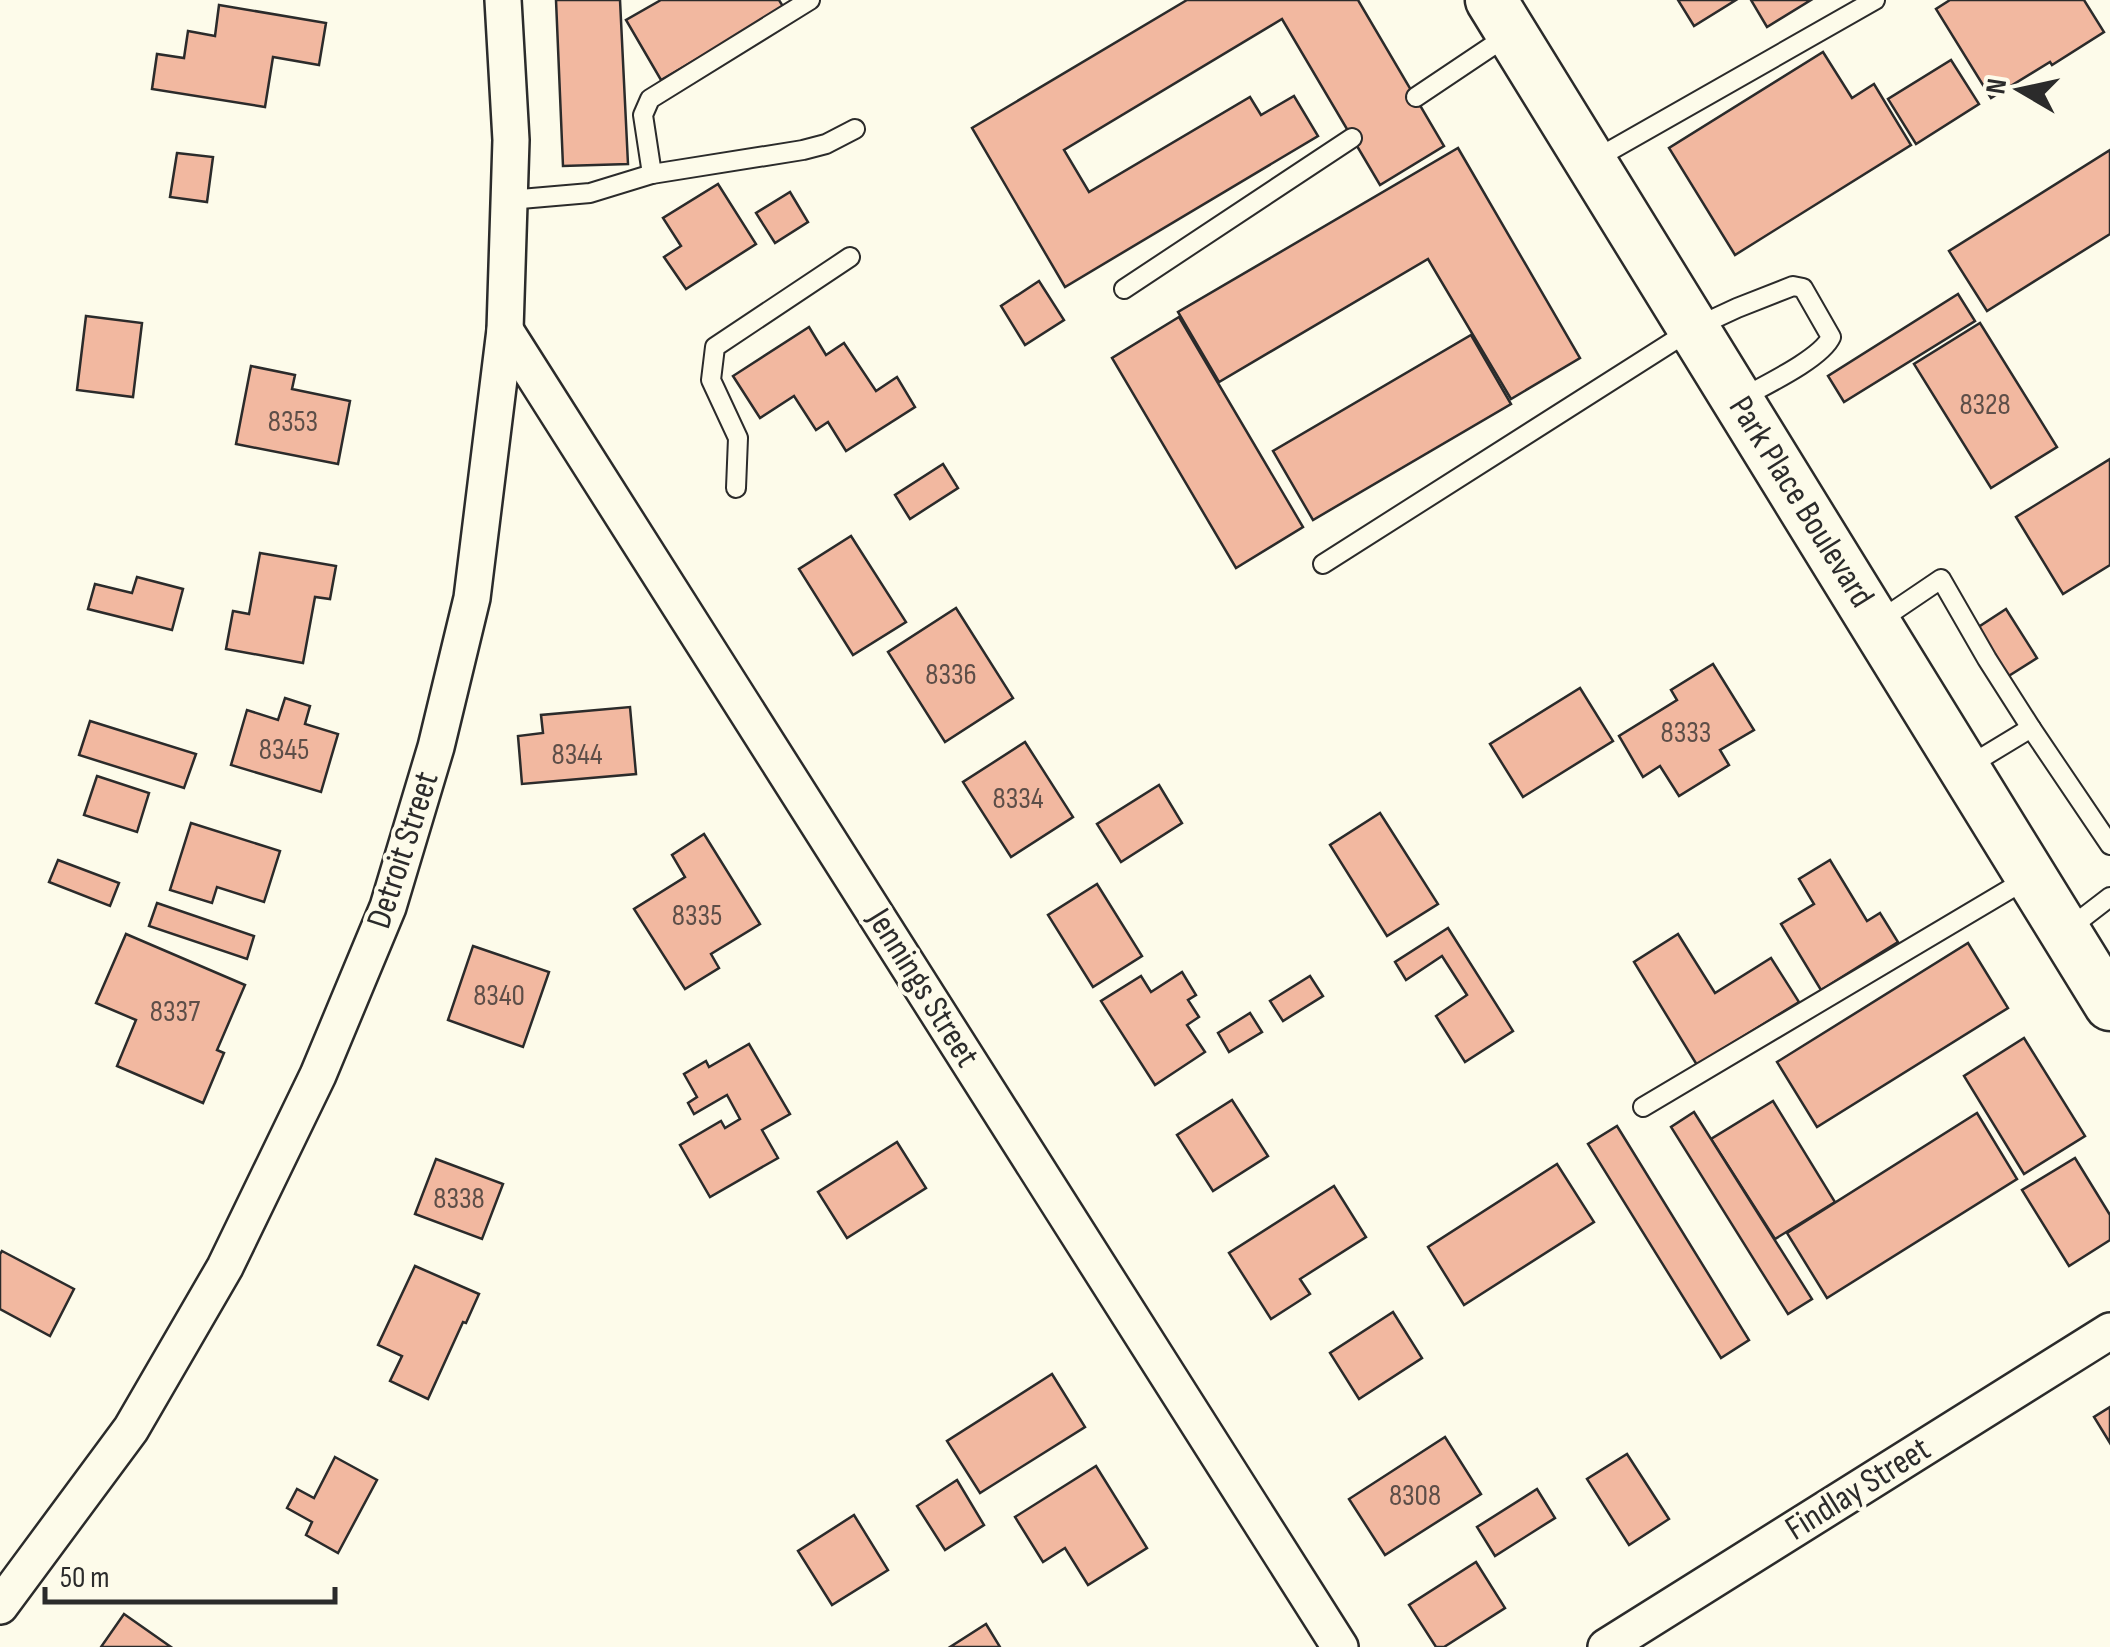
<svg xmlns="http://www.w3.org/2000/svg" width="2110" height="1647" viewBox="0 0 2110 1647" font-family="'Sofia Sans Condensed',sans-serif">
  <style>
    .building { fill: #f2b8a0; stroke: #2b2b2b; stroke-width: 2.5 }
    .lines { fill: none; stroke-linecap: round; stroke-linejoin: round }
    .lane-casing { stroke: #2b2b2b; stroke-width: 22 }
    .street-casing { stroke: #2b2b2b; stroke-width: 40 }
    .secondary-casing { stroke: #2b2b2b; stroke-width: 55 }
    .lane { stroke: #fdfbea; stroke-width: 18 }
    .street { stroke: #fdfbea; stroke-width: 35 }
    .secondary { stroke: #fdfbea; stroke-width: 50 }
    .labels { text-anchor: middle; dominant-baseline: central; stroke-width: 8; stroke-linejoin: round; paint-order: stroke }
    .number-label { font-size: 30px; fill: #5d4e48 }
    .street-label { font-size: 35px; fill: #2b2b2b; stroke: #fdfbea }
  </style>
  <rect width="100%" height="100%" fill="#fdfbea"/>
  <!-- building -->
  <g class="building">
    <path d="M 556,0 L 620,0 L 628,164 L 563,166 Z"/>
    <path d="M 661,0 L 779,0 L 784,8 L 661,80 L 626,20 Z"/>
    <path d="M 1187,0 L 1358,0 L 1444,146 L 1380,185 L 1282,19 L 1064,150 L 1089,192 L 1250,97 L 1261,115 L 1294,96 L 1318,136 L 1065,287 L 972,128 Z"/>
    <path d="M 1678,0 L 1736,0 L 1694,26 Z"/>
    <path d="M 1751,0 L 1811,0 L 1767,27 Z"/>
    <path d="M 1950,0 L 2084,0 L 2104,32 L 2052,65 L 2050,62 L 1991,98 L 1936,9 Z"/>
    <path d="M 219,5 L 326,23 L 319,65 L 273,57 L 265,107 L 152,89 L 157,54 L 184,58 L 188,31 L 215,36 Z"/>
    <path d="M 1823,52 L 1852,98 L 1874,84 L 1911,145 L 1735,255 L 1669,148 Z"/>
    <path d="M 1951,60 L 1979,104 L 1916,144 L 1888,99 Z"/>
    <path d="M 1458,148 L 1580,358 L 1511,399 L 1428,259 L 1219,382 L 1178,312 Z"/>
    <path d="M 2110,150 L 2110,234 L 1987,311 L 1949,251 Z"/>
    <path d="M 177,153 L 213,157 L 207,202 L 170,197 Z"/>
    <path d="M 718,184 L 756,244 L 686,289 L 664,257 L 681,246 L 663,218 Z"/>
    <path d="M 790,192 L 808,222 L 775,243 L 756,213 Z"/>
    <path d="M 1039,281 L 1064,320 L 1025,345 L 1001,306 Z"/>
    <path d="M 1958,294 L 1975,321 L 1844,402 L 1828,376 Z"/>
    <path d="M 86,316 L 142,323 L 133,397 L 77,390 Z"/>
    <path d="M 1179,317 L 1303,527 L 1236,568 L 1112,358 Z"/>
    <path d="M 1980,323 L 2057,447 L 1991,488 L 1914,364 Z"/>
    <path d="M 809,327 L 826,355 L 844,343 L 876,391 L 897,377 L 915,407 L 846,451 L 828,422 L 816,430 L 794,396 L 760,418 L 733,376 Z"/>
    <path d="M 1471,335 L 1511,404 L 1313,520 L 1273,451 Z"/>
    <path d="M 251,366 L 295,375 L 292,389 L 350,401 L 338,464 L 236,444 Z"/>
    <path d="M 2110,459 L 2110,565 L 2063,594 L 2016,517 Z"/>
    <path d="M 943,464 L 958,488 L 910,519 L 895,495 Z"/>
    <path d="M 851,536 L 906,622 L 853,655 L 799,569 Z"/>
    <path d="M 260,553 L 336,566 L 330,599 L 315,597 L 303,663 L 226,649 L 233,611 L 249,614 Z"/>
    <path d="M 137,577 L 183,589 L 172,630 L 88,609 L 95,584 L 132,593 Z"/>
    <path d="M 956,608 L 1013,698 L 945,742 L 888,652 Z"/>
    <path d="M 2006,609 L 2037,658 L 2007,677 L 1977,628 Z"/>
    <path d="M 1713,664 L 1754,730 L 1720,750 L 1729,765 L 1679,796 L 1660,766 L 1643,777 L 1619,736 L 1677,700 L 1671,690 Z"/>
    <path d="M 1580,688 L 1613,741 L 1523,797 L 1490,744 Z"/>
    <path d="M 285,698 L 310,706 L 305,724 L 338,734 L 321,792 L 231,765 L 247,710 L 278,720 Z"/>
    <path d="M 630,707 L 636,774 L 522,784 L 518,736 L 543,733 L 541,715 Z"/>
    <path d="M 90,721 L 196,754 L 184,788 L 79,755 Z"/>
    <path d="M 1025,742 L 1073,817 L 1011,857 L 963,782 Z"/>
    <path d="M 97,776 L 149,793 L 137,832 L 84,815 Z"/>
    <path d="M 1159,785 L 1182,823 L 1121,862 L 1097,824 Z"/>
    <path d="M 1380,813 L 1438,904 L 1387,936 L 1330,845 Z"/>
    <path d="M 191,823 L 280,851 L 264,902 L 217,887 L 212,903 L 170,890 Z"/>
    <path d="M 704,834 L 760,924 L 711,954 L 719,968 L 685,989 L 634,909 L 685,877 L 672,855 Z"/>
    <path d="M 58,860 L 119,883 L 110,906 L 49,882 Z"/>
    <path d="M 1830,860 L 1867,921 L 1880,913 L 1898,942 L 1821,990 L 1781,924 L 1814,904 L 1799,879 Z"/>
    <path d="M 1097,884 L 1142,956 L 1093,987 L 1048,915 Z"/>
    <path d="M 157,903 L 254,936 L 247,959 L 149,926 Z"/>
    <path d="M 1448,928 L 1513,1031 L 1465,1062 L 1436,1016 L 1467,995 L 1442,956 L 1406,980 L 1395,962 Z"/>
    <path d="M 126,934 L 245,985 L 217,1050 L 224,1053 L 203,1103 L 117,1066 L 136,1020 L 96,1003 Z"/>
    <path d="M 1678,934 L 1715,993 L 1771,958 L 1799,1002 L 1697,1065 L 1634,962 Z"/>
    <path d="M 1968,943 L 2008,1008 L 1817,1127 L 1777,1062 Z"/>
    <path d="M 473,946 L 549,972 L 523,1047 L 448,1020 Z"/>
    <path d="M 1182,972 L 1196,995 L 1188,1000 L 1199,1017 L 1187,1025 L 1205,1052 L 1155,1085 L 1101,1001 L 1141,976 L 1151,992 Z"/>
    <path d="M 1310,976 L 1323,996 L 1283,1021 L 1270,1001 Z"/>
    <path d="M 1250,1013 L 1262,1032 L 1229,1052 L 1218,1033 Z"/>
    <path d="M 2024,1038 L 2085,1136 L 2024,1174 L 1964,1076 Z"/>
    <path d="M 749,1044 L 790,1114 L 762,1130 L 778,1158 L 710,1197 L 680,1145 L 721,1121 L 725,1128 L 740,1119 L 727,1095 L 694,1114 L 688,1103 L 697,1097 L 684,1074 L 706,1061 L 709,1067 Z"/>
    <path d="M 1232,1100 L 1268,1156 L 1213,1191 L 1177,1135 Z"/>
    <path d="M 1773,1101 L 1835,1202 L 1775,1239 L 1711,1139 Z"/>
    <path d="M 1694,1112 L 1812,1299 L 1788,1314 L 1671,1127 Z"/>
    <path d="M 1977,1113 L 2017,1179 L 1827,1298 L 1787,1233 Z"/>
    <path d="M 1617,1126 L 1749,1340 L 1721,1358 L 1588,1144 Z"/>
    <path d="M 897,1142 L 926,1188 L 847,1238 L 818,1192 Z"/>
    <path d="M 2075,1158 L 2110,1215 L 2110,1240 L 2069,1266 L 2022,1190 Z"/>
    <path d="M 436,1159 L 503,1184 L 482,1239 L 415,1214 Z"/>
    <path d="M 1557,1164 L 1594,1222 L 1464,1305 L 1428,1247 Z"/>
    <path d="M 1334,1186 L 1366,1237 L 1300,1279 L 1310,1294 L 1271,1319 L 1229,1253 Z"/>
    <path d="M 2,1251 L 74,1289 L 50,1336 L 0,1309 L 0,1254 Z"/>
    <path d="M 415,1266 L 479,1294 L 466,1323 L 463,1322 L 428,1399 L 390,1381 L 402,1356 L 378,1345 Z"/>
    <path d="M 1393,1312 L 1422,1358 L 1359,1399 L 1330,1353 Z"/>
    <path d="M 1052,1374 L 1085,1427 L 980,1493 L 947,1441 Z"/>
    <path d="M 2110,1407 L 2110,1443 L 2094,1417 Z"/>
    <path d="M 1445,1437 L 1481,1494 L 1385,1555 L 1349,1499 Z"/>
    <path d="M 1627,1454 L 1669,1519 L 1629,1545 L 1587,1479 Z"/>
    <path d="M 335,1457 L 377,1480 L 338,1553 L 306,1535 L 312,1522 L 287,1508 L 297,1489 L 314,1498 Z"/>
    <path d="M 1096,1466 L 1147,1548 L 1088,1585 L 1065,1548 L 1043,1562 L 1015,1517 Z"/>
    <path d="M 957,1480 L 984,1525 L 945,1550 L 917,1506 Z"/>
    <path d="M 1537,1489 L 1555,1518 L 1495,1556 L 1477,1527 Z"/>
    <path d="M 854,1515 L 888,1570 L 832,1605 L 798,1551 Z"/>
    <path d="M 1476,1562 L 1505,1608 L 1444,1647 L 1436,1647 L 1409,1605 Z"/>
    <path d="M 124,1614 L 171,1647 L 101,1647 Z"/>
    <path d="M 986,1624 L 1000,1647 L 950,1647 Z"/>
  </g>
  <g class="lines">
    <!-- lane casing -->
    <g class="lane-casing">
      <g id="lane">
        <path d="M 1416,97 L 1507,36"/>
        <path d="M 1592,161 L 1875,0"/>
        <path d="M 652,174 L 643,115 L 650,99 L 810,0"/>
        <path d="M 509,200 L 590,193 L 652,174 L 803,150 L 826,144 L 855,129"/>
        <path d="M 1124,289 L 1352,138"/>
        <path d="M 736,488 L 738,438 L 711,380 L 715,347 L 850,257"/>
        <path d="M 1323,564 L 1694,328 L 1737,308 L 1793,286 L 1803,288 L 1831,337 C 1821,359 1763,386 1740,399"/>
        <path d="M 1876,623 L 1941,579 L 1987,659 L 2031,728"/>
        <path d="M 1965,768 L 2031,728 L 2110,845"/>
        <path d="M 2067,930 L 2110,897"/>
        <path d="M 1643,1107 L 2027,879"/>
      </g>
    </g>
    <!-- street casing -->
    <g class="street-casing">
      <g id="street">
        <path d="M 505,330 L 1340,1647"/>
        <path d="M 0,1606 L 131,1429 L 225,1267 L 318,1075 L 388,907 L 436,747 L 472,598 L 505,330 L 511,140 L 503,0"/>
        <path d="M 1606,1647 L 2110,1331"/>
      </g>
    </g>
    <!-- secondary casing -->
    <g class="secondary-casing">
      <path id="secondary" d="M 1491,0 L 2110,1005"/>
    </g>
    <!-- lane -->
    <use href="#lane" class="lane"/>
    <!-- street -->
    <use href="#street" class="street"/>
    <!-- secondary -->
    <use href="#secondary" class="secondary"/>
  </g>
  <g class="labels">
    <!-- number labels -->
    <g class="number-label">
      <text x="1985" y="405">8328</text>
      <text x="293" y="422">8353</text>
      <text x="951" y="675">8336</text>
      <text x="1686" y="733">8333</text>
      <text x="284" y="750">8345</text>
      <text x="577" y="755">8344</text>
      <text x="1018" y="799">8334</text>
      <text x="697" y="916">8335</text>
      <text x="499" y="996">8340</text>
      <text x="175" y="1012">8337</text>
      <text x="459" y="1199">8338</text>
      <text x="1415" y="1496">8308</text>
    </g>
    <!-- street labels -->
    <g class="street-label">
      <text transform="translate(1801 502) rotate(58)">Park Place Boulevard</text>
      <text transform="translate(403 850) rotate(-72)">Detroit Street</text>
      <text transform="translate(923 988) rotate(58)">Jennings Street</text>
      <text transform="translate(1858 1489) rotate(-32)">Findlay Street</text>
    </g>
  </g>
  <!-- north arrow -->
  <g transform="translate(2020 90) rotate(279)" stroke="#fdfbea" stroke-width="8" paint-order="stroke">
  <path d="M0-8L18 38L0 25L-18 38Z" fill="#2b2b2b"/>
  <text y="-15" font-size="28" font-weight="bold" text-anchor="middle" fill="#2b2b2b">N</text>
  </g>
  <!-- scale -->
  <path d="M45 1587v15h290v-15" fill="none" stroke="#2b2b2b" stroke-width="5"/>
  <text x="60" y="1587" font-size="30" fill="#2b2b2b" stroke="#fdfbea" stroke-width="8" paint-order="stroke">50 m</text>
</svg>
